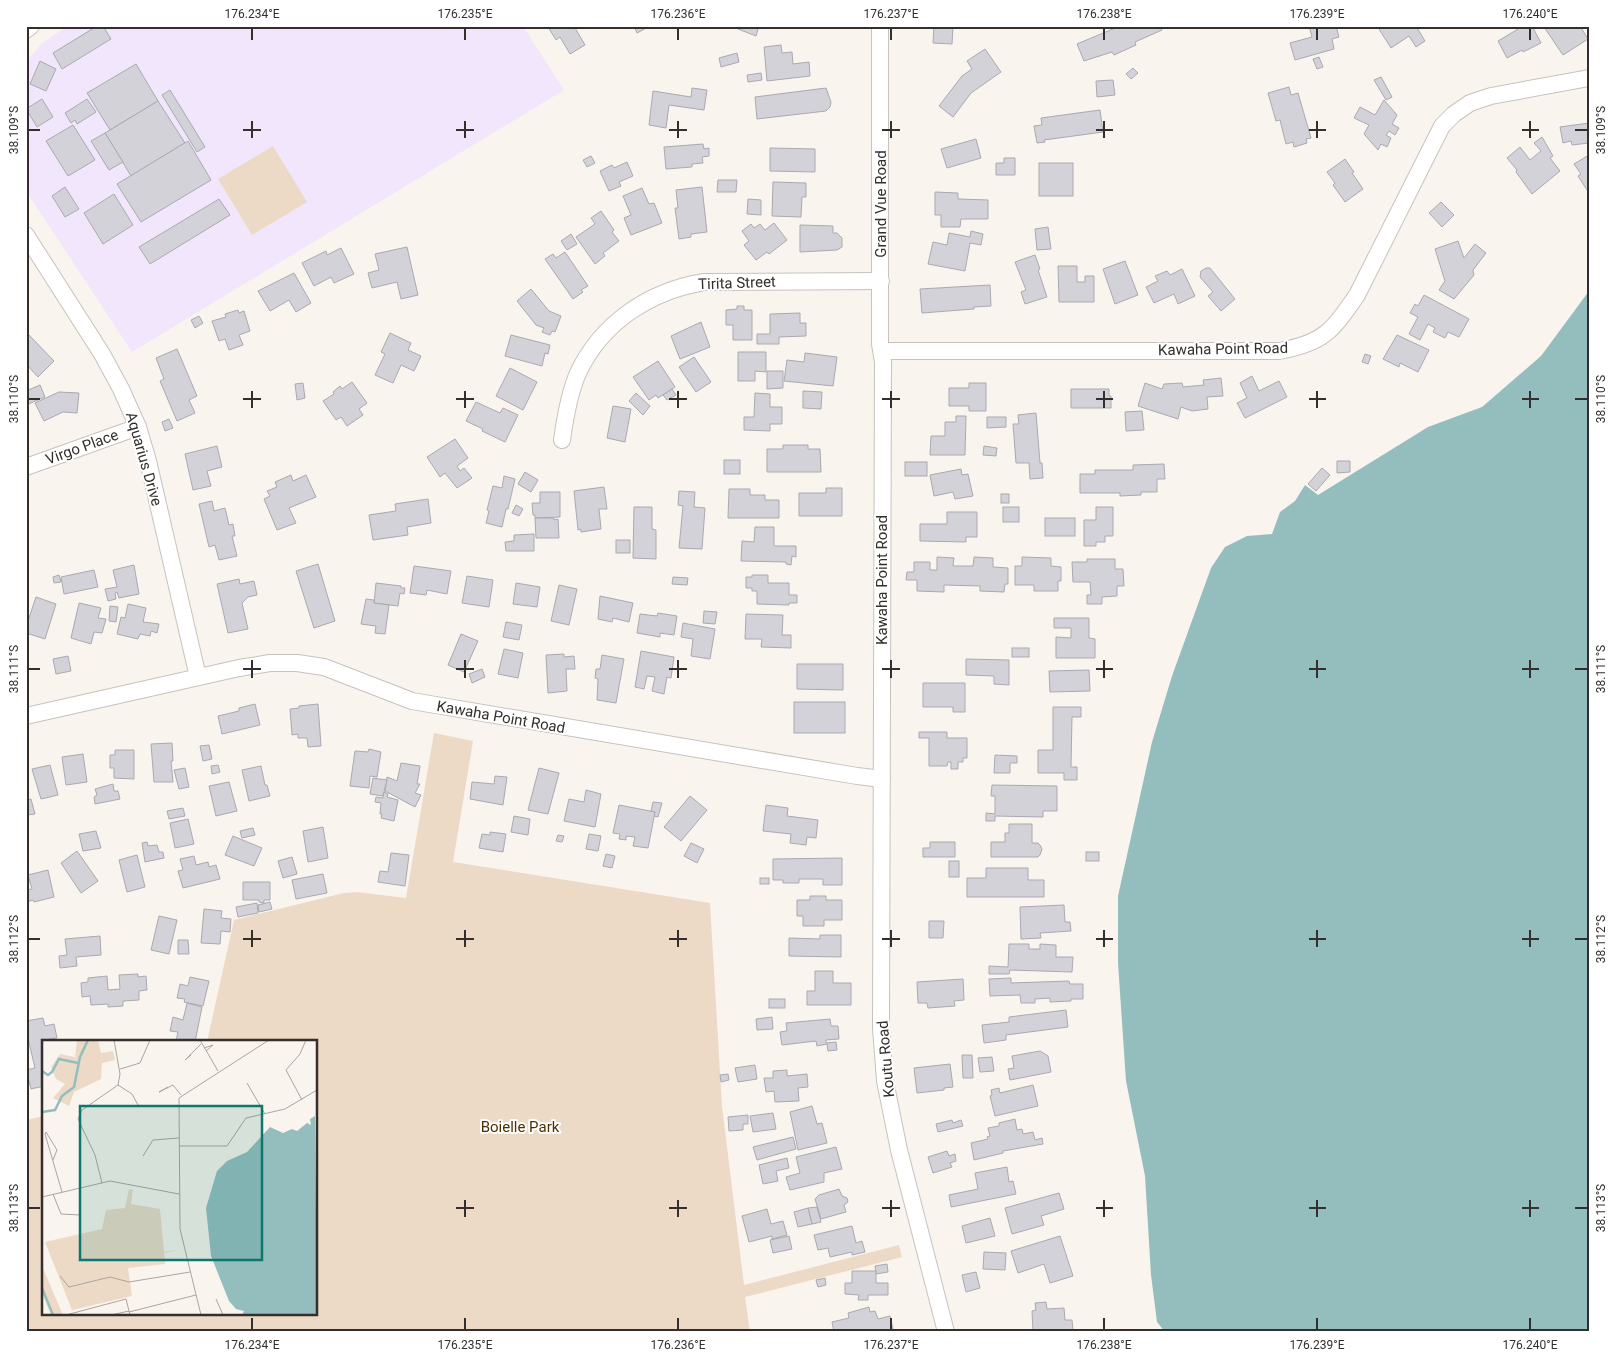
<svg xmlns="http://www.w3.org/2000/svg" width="1615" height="1358" viewBox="0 0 1615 1358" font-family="Roboto,sans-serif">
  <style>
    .education { fill: #f1e6fb }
    .green { fill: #ecdac7 }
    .water { fill: #94bebe }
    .building { fill: #d3d2d9; stroke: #aaa9b0 }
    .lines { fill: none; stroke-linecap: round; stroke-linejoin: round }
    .street-casing { stroke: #c8c2bc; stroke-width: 18 }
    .street { stroke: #fff; stroke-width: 16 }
    .ticks { fill: none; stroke: #322f2d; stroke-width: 2 }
    .labels { text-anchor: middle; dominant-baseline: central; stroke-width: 4; stroke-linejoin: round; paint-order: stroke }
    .street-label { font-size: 15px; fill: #322f2d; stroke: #fff }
    .park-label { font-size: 15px; fill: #4f2e00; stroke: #fff }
    .inset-river { fill: none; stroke: #94bebe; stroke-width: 2.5 }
    .inset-road { fill: none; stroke: #aaa5a1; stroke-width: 1 }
    .view { fill: #0f766e; fill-opacity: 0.15; stroke: #0f766e; stroke-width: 2.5 }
    .inset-edge { fill: none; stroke: #322f2d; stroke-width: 2.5 }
    .neatline { fill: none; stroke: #322f2d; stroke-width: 2 }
    .ticks-label { font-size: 12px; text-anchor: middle; fill: #322f2d }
  </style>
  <rect width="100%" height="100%" fill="#faf4ee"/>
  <!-- education -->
  <path class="education" d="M 68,26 L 523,26 L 564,90 L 132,352 L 26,191 L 26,62 L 42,43 Z"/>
  <!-- green -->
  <g class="green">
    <path d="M 273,146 L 307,202 L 252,235 L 218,179 Z"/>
    <path d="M 434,733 L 473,741 L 453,862 L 710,903 L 722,1106 L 744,1285 L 899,1245 L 902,1257 L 745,1297 L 750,1332 L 26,1332 L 26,1120 L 44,1116 L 44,1314 L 316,1314 L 316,1042 L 207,1042 L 234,920 L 344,893 L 357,892 L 406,898 Z"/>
  </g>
  <!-- water -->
  <path class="water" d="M 1589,291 L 1589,1332 L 1165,1332 L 1157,1322 L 1151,1275 L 1145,1176 L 1126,1081 L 1118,963 L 1118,896 L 1152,742 L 1172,676 L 1211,568 L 1225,547 L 1247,536 L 1272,534 L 1280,512 L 1295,501 L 1305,485 L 1318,495 L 1428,427 L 1482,407 L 1541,356 Z"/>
  <!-- building -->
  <g class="building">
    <path d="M 97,26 L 103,26 L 111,39 L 62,69 L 53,53 Z"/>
    <path d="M 550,26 L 574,26 L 585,45 L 570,54 L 560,37 L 556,40 L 548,27 Z"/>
    <path d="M 634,26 L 650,26 L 637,33 Z"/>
    <path d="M 739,26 L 759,26 L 756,36 L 738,29 Z"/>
    <path d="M 934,26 L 953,26 L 952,44 L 933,43 Z"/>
    <path d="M 1120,26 L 1160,26 L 1162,30 L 1135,42 L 1136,45 L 1114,55 L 1112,52 L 1084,61 L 1077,44 Z"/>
    <path d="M 1309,26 L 1336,26 L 1339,37 L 1332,39 L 1334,49 L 1295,60 L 1290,43 L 1312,37 Z"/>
    <path d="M 1377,26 L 1416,26 L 1425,41 L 1416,47 L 1409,36 L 1391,48 Z"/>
    <path d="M 1516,26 L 1532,26 L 1541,43 L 1523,52 L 1522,50 L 1507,58 L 1498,41 L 1518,29 Z"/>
    <path d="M 1546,26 L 1580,26 L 1588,39 L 1563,55 L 1544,27 Z"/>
    <path d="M 781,45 L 782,53 L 792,52 L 793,64 L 809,62 L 810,76 L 767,81 L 764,47 Z"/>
    <path d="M 985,49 L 1001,72 L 971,93 L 953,117 L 939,106 L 962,76 L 972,69 L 967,61 Z"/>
    <path d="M 737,53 L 739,62 L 721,67 L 719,58 Z"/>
    <path d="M 1319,57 L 1323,67 L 1317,69 L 1313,59 Z"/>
    <path d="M 40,61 L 56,69 L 46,91 L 30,84 Z"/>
    <path d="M 136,64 L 158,101 L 110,130 L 87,93 Z"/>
    <path d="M 1133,68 L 1138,73 L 1131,79 L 1126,74 Z"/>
    <path d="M 761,73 L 762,80 L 748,82 L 747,75 Z"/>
    <path d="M 1381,77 L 1392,97 L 1386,100 L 1374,80 Z"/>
    <path d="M 1113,80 L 1115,95 L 1097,97 L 1096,81 Z"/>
    <path d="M 1289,87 L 1291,95 L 1298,93 L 1311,138 L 1306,139 L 1307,143 L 1294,147 L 1293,142 L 1286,144 L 1280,120 L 1276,121 L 1268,93 Z"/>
    <path d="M 692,88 L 707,90 L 704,110 L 669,105 L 666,128 L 649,125 L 653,91 L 691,97 Z"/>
    <path d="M 826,88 L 831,102 L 830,107 L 826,111 L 757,119 L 755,97 Z"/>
    <path d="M 170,90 L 205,147 L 197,152 L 162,95 Z"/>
    <path d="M 42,99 L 53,117 L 37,127 L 26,109 Z"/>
    <path d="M 87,99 L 96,112 L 77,124 L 75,120 L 71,123 L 65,113 Z"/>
    <path d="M 1384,100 L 1397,115 L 1392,124 L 1399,128 L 1395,135 L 1389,131 L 1386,135 L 1391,138 L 1387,147 L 1381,144 L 1378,150 L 1364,134 L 1369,125 L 1354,118 L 1360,107 L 1375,115 Z"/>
    <path d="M 158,101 L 185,143 L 131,176 L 105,133 Z"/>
    <path d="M 1100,110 L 1103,132 L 1044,140 L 1045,142 L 1037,143 L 1034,126 L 1042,125 L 1041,118 Z"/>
    <path d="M 1589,123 L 1589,143 L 1572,145 L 1571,141 L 1563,143 L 1560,127 Z"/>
    <path d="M 73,125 L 95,160 L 68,176 L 46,141 Z"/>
    <path d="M 105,133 L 123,162 L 109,170 L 91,141 Z"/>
    <path d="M 1542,137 L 1553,156 L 1550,158 L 1560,171 L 1532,194 L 1516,172 L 1517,170 L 1507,158 L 1520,147 L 1530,160 L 1541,151 L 1534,143 Z"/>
    <path d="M 976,139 L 981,158 L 947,168 L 941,149 Z"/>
    <path d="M 188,141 L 211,180 L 141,222 L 117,184 Z"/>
    <path d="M 703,144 L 704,149 L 709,148 L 709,156 L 702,157 L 703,163 L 692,164 L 692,167 L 666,169 L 664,147 Z"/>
    <path d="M 770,148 L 815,149 L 815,172 L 770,171 Z"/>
    <path d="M 1589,155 L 1589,193 L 1578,176 L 1581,174 L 1574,164 Z"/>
    <path d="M 591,156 L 595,163 L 587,167 L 583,160 Z"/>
    <path d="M 1004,158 L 1015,158 L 1015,175 L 996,175 L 996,163 L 1004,163 Z"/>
    <path d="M 1345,159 L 1354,172 L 1352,173 L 1363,189 L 1345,202 L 1333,185 L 1335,183 L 1327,172 Z"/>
    <path d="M 627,162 L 633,176 L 619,182 L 621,186 L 609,191 L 600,171 L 612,165 L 614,168 Z"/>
    <rect x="1039" y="163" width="34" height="33"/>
    <path d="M 718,180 L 737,180 L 736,192 L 717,192 Z"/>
    <path d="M 773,182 L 806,183 L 806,197 L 802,197 L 801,217 L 772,216 Z"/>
    <path d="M 65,187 L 79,209 L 65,217 L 52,196 Z"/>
    <path d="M 702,187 L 707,232 L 691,234 L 691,237 L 679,239 L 675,208 L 678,208 L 676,190 Z"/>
    <path d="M 642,188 L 649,204 L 654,203 L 662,223 L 631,235 L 624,218 L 631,215 L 623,196 Z"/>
    <path d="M 935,192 L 958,193 L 958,199 L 988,200 L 988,219 L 961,219 L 960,227 L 941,227 L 941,215 L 935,215 Z"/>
    <path d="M 114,194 L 133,225 L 103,244 L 84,213 Z"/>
    <path d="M 219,199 L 230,215 L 150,264 L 139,247 Z"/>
    <path d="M 748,199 L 761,200 L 761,215 L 747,214 Z"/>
    <path d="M 1441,202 L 1454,215 L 1442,227 L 1429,213 Z"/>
    <path d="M 601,211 L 614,230 L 612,232 L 619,241 L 603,253 L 605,256 L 595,264 L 576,237 L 595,224 L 591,218 Z"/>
    <path d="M 774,223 L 787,240 L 769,254 L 767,252 L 756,260 L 744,245 L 749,241 L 742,231 L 751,224 L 754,228 L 760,224 L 765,230 Z"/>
    <path d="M 800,225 L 833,226 L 833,233 L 837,233 L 842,238 L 842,247 L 837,250 L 800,252 Z"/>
    <path d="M 1048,227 L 1051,249 L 1037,250 L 1035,229 Z"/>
    <path d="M 971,231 L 983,234 L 981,245 L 970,243 L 965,271 L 928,264 L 933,242 L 947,245 L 949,233 L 970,237 Z"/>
    <path d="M 571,234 L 577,244 L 567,250 L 561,241 Z"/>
    <path d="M 1458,241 L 1464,258 L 1475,244 L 1486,253 L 1473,270 L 1474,275 L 1454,299 L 1439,290 L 1445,281 L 1435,249 Z"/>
    <path d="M 407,247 L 418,295 L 401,299 L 397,282 L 372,288 L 368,273 L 379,270 L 375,254 Z"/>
    <path d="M 341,248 L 354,274 L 334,283 L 331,277 L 314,286 L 302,263 L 326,251 L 327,255 Z"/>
    <path d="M 565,252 L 588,286 L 581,290 L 583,292 L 573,299 L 545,259 L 553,254 L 556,258 Z"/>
    <path d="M 1035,255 L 1040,269 L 1038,270 L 1047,297 L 1025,304 L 1021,292 L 1026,290 L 1015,262 Z"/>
    <path d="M 1125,261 L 1138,295 L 1115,304 L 1103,269 Z"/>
    <path d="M 1058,266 L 1077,266 L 1077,282 L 1085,282 L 1085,276 L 1094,276 L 1094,302 L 1059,302 Z"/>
    <path d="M 1206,268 L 1210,268 L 1235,299 L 1221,311 L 1208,296 L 1213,292 L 1200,277 L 1201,271 Z"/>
    <path d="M 1182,269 L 1195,296 L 1178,304 L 1174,294 L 1154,303 L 1146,287 L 1158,281 L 1155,276 L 1167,271 L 1170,275 Z"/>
    <path d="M 294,273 L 311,303 L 296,312 L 289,300 L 270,311 L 258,291 Z"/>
    <path d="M 990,285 L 991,306 L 974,307 L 974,309 L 922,313 L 920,289 Z"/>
    <path d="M 531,289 L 549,311 L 561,316 L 555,332 L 552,331 L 550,335 L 542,332 L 544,328 L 536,325 L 517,301 Z"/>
    <path d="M 1424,295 L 1469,319 L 1459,337 L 1448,332 L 1445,338 L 1433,332 L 1435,328 L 1428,324 L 1420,340 L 1409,334 L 1418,317 L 1410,313 L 1415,304 L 1418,306 Z"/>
    <path d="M 737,306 L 744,306 L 744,310 L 752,310 L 752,340 L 733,340 L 733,325 L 726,325 L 726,310 L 737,309 Z"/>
    <path d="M 238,310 L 239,313 L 244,311 L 250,331 L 239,335 L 243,345 L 229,350 L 225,339 L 219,341 L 212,321 L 226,317 L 225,314 Z"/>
    <path d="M 800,313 L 800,323 L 806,323 L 806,336 L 779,337 L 779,344 L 757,344 L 757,334 L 770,334 L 770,314 Z"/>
    <path d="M 199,316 L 203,323 L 195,328 L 191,320 Z"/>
    <path d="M 701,322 L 710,347 L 680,359 L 671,336 Z"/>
    <path d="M 390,333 L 411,343 L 408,350 L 421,356 L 414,371 L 401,365 L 393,383 L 375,375 L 385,354 L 381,352 Z"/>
    <path d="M 29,335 L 54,361 L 38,377 L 26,364 L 26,338 Z"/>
    <path d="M 511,335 L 550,345 L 548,354 L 545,353 L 542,366 L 505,356 Z"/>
    <path d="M 1397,335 L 1429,350 L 1418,372 L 1400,363 L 1399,367 L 1383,359 Z"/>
    <path d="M 177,349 L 197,396 L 189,400 L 195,413 L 177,421 L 160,381 L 164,379 L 156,358 Z"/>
    <path d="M 738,352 L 766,352 L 766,372 L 755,371 L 755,381 L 738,381 Z"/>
    <path d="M 805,353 L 837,357 L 833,386 L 784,381 L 787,360 L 804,362 Z"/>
    <path d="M 1365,354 L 1371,356 L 1368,364 L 1362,362 Z"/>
    <path d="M 694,357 L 711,382 L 696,392 L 679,367 Z"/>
    <path d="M 658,361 L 675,387 L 658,398 L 656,395 L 649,400 L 633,377 Z"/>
    <path d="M 510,368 L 537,382 L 523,410 L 496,396 Z"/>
    <path d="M 767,371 L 783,371 L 783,388 L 767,389 Z"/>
    <path d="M 1252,376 L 1259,391 L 1279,381 L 1287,397 L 1245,418 L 1237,403 L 1247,398 L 1240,383 Z"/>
    <path d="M 1221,378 L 1223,396 L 1207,397 L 1208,409 L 1192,411 L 1181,407 L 1178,419 L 1138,406 L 1145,383 L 1162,389 L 1164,384 L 1182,383 L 1183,387 L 1204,385 L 1203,380 Z"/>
    <path d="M 352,382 L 367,403 L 359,409 L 363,415 L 347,426 L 341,417 L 336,420 L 323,401 L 334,394 L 333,392 L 340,386 L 342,389 Z"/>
    <path d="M 303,383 L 305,398 L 297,400 L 295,384 Z"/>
    <path d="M 969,383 L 986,383 L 986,411 L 969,411 L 969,406 L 949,406 L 949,388 L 969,388 Z"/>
    <path d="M 40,385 L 45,397 L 26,405 L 26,391 Z"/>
    <path d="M 672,389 L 676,395 L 667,400 L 663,395 Z"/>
    <path d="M 1071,389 L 1109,389 L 1109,396 L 1111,396 L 1111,408 L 1071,408 Z"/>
    <path d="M 803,391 L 822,392 L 821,409 L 803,408 Z"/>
    <path d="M 59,392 L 79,393 L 77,413 L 63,412 L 44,421 L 35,403 Z"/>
    <path d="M 636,393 L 650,406 L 643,415 L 629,401 Z"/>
    <path d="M 755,393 L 770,394 L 770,407 L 782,407 L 782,424 L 770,424 L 770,431 L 744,430 L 744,417 L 754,417 Z"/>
    <path d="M 476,402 L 500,413 L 503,408 L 518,415 L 505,442 L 482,431 L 483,429 L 466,421 Z"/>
    <path d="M 613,406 L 631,409 L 625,442 L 607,438 Z"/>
    <path d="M 1142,411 L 1144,430 L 1126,431 L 1125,412 Z"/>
    <path d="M 1036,413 L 1040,463 L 1042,463 L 1043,478 L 1030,479 L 1029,463 L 1016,463 L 1013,424 L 1019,424 L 1018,415 Z"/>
    <path d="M 956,416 L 966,416 L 965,455 L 930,455 L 931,436 L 945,436 L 945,422 L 956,422 Z"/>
    <path d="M 987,417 L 1006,417 L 1006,427 L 987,428 Z"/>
    <path d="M 169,419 L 173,428 L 165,431 L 162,422 Z"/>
    <path d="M 455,439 L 468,458 L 457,466 L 460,471 L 464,468 L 472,478 L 457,488 L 445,473 L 440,477 L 427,457 Z"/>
    <path d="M 783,445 L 808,445 L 808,449 L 820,449 L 821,472 L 767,472 L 767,449 L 783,449 Z"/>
    <path d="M 217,446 L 222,467 L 207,471 L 211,486 L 193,490 L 185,454 Z"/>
    <path d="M 984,446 L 997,448 L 996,456 L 983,455 Z"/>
    <rect x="724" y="460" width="16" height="14"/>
    <path d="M 1337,461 L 1350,461 L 1350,472 L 1337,473 Z"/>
    <rect x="905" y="462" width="22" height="14"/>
    <path d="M 1164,464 L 1165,479 L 1157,479 L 1157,492 L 1141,492 L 1141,495 L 1120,496 L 1120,493 L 1080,493 L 1080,474 L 1095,474 L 1095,470 L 1133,470 L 1133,465 Z"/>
    <path d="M 1322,468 L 1330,475 L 1316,491 L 1308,484 Z"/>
    <path d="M 961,469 L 962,475 L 968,474 L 973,496 L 955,499 L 953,492 L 934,496 L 930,475 Z"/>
    <path d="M 525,472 L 538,480 L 531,492 L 518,484 Z"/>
    <path d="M 291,475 L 293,481 L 306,475 L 316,497 L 289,508 L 296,523 L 277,530 L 264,499 L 270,496 L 267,491 L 277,487 L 275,482 Z"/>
    <path d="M 504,476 L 515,479 L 508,509 L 506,509 L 502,527 L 486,523 L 489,511 L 487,510 L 493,486 L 502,488 Z"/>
    <path d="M 604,487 L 607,509 L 599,509 L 601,529 L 581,532 L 581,529 L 578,530 L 574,491 Z"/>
    <path d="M 826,488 L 842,488 L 842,516 L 799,516 L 799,493 L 826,493 Z"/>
    <path d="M 729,489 L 750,489 L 750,495 L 765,495 L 765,500 L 779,500 L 779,518 L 728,518 Z"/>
    <path d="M 679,491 L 695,492 L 694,507 L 705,508 L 702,549 L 679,548 L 683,506 L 678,505 Z"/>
    <path d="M 540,492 L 560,492 L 560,517 L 535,518 L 535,515 L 533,515 L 532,503 L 540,503 Z"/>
    <rect x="1001" y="494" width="8" height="9"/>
    <path d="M 428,499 L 431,523 L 407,527 L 408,535 L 373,540 L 369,515 L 396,511 L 395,504 Z"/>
    <path d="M 212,501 L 214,511 L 225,508 L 229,525 L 233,524 L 235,536 L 232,536 L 237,556 L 219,560 L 215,545 L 209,547 L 199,504 Z"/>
    <path d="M 516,505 L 523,509 L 519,516 L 512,513 Z"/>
    <path d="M 634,507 L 652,507 L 652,529 L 656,530 L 656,559 L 633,558 Z"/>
    <rect x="1003" y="507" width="16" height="15"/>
    <path d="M 1096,507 L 1113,507 L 1113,536 L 1105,536 L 1105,542 L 1096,542 L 1096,546 L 1084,546 L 1084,520 L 1096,520 Z"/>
    <path d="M 947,512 L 977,512 L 977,537 L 966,537 L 966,542 L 920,541 L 920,524 L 947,524 Z"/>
    <path d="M 535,518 L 554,518 L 554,520 L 558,519 L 559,538 L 536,538 Z"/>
    <rect x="1045" y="518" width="30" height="18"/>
    <path d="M 755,527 L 774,527 L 774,546 L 796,546 L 796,557 L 792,556 L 791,565 L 786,564 L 786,562 L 741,561 L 742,541 L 754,542 Z"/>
    <path d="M 534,534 L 534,551 L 506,551 L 505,542 L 514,541 L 514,535 Z"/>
    <rect x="616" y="540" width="14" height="13"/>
    <path d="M 937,557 L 954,558 L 953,566 L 973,566 L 974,557 L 993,558 L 993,567 L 1008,568 L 1008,584 L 1005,584 L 1004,592 L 980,591 L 980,586 L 944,585 L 944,592 L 917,591 L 917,580 L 906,580 L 907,572 L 914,572 L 914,562 L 930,562 L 930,570 L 937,570 Z"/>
    <path d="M 1022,557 L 1051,558 L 1051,566 L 1061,567 L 1061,581 L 1058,581 L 1058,591 L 1034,591 L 1034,585 L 1015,585 L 1015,566 L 1022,566 Z"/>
    <path d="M 1087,559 L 1115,559 L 1115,569 L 1123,569 L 1124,586 L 1117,586 L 1117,596 L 1102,597 L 1102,604 L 1087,604 L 1087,595 L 1091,595 L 1090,582 L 1073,582 L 1072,562 L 1087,562 Z"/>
    <path d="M 318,564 L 335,621 L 314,628 L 296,571 Z"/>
    <path d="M 134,565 L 139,594 L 119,598 L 117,592 L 115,593 L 116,599 L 108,601 L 105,589 L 117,587 L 113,570 Z"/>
    <path d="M 414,566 L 451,571 L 447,594 L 427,590 L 426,595 L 410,593 Z"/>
    <path d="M 94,570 L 98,587 L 64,594 L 61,577 Z"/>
    <path d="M 59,575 L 61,582 L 54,583 L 53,577 Z"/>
    <path d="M 752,575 L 768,575 L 768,583 L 789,583 L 789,595 L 797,595 L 797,603 L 789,603 L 789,605 L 757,604 L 757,591 L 752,591 L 752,588 L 746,588 L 746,577 L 752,577 Z"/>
    <path d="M 467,576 L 493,580 L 489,607 L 462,603 Z"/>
    <path d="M 673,577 L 688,578 L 687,585 L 672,584 Z"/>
    <path d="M 239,579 L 240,584 L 254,581 L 257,595 L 248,597 L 242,603 L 248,629 L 228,633 L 217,584 Z"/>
    <path d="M 376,583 L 401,586 L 401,588 L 405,588 L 404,594 L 400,593 L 398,606 L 374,603 Z"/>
    <path d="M 516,583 L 540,587 L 537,607 L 513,604 Z"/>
    <path d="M 559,585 L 577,589 L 569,625 L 551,621 Z"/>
    <path d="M 600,596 L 633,603 L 629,622 L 613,618 L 612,622 L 598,619 Z"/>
    <path d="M 36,597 L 56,604 L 45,639 L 26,633 L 26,627 Z"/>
    <path d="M 366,599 L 374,600 L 374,603 L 389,605 L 385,634 L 375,633 L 376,626 L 361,624 Z"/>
    <path d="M 79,603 L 101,608 L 98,618 L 106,619 L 102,633 L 94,632 L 91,644 L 71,638 Z"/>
    <path d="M 128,604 L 146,608 L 143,622 L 159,624 L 157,633 L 151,631 L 150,636 L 140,634 L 138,639 L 117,634 L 121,617 L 125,618 Z"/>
    <path d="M 110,606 L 118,607 L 116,622 L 109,621 Z"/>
    <path d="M 704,611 L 717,612 L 715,624 L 703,623 Z"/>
    <path d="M 658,613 L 677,616 L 674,635 L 660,633 L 660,637 L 637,633 L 640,614 L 657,616 Z"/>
    <path d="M 746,614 L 783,615 L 782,635 L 791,635 L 791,648 L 761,647 L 762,639 L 745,639 Z"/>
    <path d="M 1054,618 L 1089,618 L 1089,638 L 1095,639 L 1095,658 L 1056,658 L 1056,637 L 1071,638 L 1071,628 L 1054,628 Z"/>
    <path d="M 506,622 L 522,625 L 519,640 L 503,637 Z"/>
    <path d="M 683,623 L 715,629 L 710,659 L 691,656 L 693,639 L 681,637 Z"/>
    <path d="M 461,634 L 478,641 L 464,672 L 448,665 Z"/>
    <rect x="1012" y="648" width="17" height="9"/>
    <path d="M 504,649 L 523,653 L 518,678 L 498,674 Z"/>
    <path d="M 641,651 L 674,657 L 671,678 L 667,677 L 664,694 L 652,691 L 655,677 L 647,676 L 644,689 L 635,687 Z"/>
    <path d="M 564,654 L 564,657 L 574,656 L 575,669 L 566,669 L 567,691 L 548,693 L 546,655 Z"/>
    <path d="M 602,655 L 624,659 L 616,703 L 597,700 L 598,679 L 595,678 L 596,669 L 600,669 Z"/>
    <path d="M 68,656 L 71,671 L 56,674 L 53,659 Z"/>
    <path d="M 966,659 L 1009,660 L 1009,685 L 994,684 L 994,676 L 966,675 Z"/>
    <path d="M 797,664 L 843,664 L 843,690 L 797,689 Z"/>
    <path d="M 482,669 L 485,677 L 472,683 L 469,674 Z"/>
    <path d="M 1089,670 L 1090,691 L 1050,692 L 1049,671 Z"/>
    <path d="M 923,683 L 965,683 L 965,712 L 953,712 L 953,707 L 923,707 Z"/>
    <rect x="794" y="702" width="51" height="31"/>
    <path d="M 255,704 L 260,725 L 222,734 L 218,716 L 239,711 L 239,708 Z"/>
    <path d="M 318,704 L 321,746 L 308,747 L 307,738 L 298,738 L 298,734 L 292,735 L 290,709 L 299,708 L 299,706 Z"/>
    <path d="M 1053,707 L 1081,707 L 1081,717 L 1072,717 L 1071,767 L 1077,767 L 1077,780 L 1064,780 L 1064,773 L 1038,773 L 1038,750 L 1053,750 Z"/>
    <path d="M 919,732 L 947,732 L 947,738 L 967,738 L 967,758 L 963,758 L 963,762 L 958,762 L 958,769 L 951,769 L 951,762 L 948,762 L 947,766 L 929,766 L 929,738 L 919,738 Z"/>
    <path d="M 172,743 L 173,761 L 171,761 L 173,782 L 154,782 L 151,744 Z"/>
    <path d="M 209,745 L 212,759 L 203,761 L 200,746 Z"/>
    <path d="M 369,749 L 381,752 L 377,777 L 370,776 L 369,788 L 350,786 L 355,751 L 368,752 Z"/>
    <path d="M 115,750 L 134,750 L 134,779 L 114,778 L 114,768 L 110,768 L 110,755 L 115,755 Z"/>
    <path d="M 83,754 L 87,782 L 66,785 L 62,757 Z"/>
    <path d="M 995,755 L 1017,756 L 1017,763 L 1010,763 L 1010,773 L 994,773 Z"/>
    <path d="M 401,763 L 420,766 L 417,784 L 420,784 L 415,793 L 421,795 L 415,807 L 385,791 L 387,777 L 397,781 Z"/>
    <path d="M 50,765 L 58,795 L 41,799 L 32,769 Z"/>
    <path d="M 218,765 L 220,772 L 212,774 L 211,766 Z"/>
    <path d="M 261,766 L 265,785 L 267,785 L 270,796 L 249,801 L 242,770 Z"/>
    <path d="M 185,768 L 189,787 L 179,789 L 174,770 Z"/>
    <path d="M 539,768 L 559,773 L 548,814 L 528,810 Z"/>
    <path d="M 495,776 L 507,777 L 503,805 L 470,799 L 472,782 L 494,784 Z"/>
    <path d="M 373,778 L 387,780 L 383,796 L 370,794 Z"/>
    <path d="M 229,782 L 237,811 L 216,816 L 209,786 Z"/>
    <path d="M 113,784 L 114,791 L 118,791 L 120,799 L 95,804 L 94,797 L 97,795 L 95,789 Z"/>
    <path d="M 992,785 L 1057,786 L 1057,811 L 1043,811 L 1043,817 L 995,816 L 995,821 L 986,821 L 986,813 L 995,814 L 995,796 L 991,796 Z"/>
    <path d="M 586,790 L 601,794 L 595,827 L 564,821 L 569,799 L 584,802 Z"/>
    <path d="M 384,792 L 388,794 L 387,797 L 398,800 L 394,821 L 381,818 L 382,814 L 380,814 L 381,803 L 375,802 L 376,797 L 383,798 Z"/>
    <path d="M 690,796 L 707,810 L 681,841 L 664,827 Z"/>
    <path d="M 31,799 L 35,814 L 27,815 L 26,800 Z"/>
    <path d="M 653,802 L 662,803 L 658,817 L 654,816 L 655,812 L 651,811 Z"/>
    <path d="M 619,805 L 655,812 L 648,848 L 633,846 L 635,837 L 626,836 L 626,840 L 619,839 L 620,834 L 613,833 Z"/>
    <path d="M 766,805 L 788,808 L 787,816 L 818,820 L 816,838 L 807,837 L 806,845 L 790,843 L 791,834 L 763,831 Z"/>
    <path d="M 183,808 L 185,816 L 169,819 L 167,811 Z"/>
    <path d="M 514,816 L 530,819 L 528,835 L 511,832 Z"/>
    <path d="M 188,819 L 194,844 L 175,848 L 170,823 Z"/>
    <path d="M 1009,824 L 1032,824 L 1032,843 L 1038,843 L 1040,845 L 1042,849 L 1040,855 L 1038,857 L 991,857 L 991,842 L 1005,842 L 1005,833 L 1009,833 Z"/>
    <path d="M 323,827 L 328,858 L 308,862 L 303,831 Z"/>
    <path d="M 253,828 L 255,835 L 242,838 L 240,831 Z"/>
    <path d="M 96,831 L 101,848 L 83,851 L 79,834 Z"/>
    <path d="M 490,832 L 506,834 L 503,852 L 479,848 L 482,834 L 490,835 Z"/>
    <path d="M 589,834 L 601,836 L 598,851 L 586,849 Z"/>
    <path d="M 558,835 L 564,836 L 562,842 L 556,841 Z"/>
    <path d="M 233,836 L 262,848 L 254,866 L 225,855 Z"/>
    <path d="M 147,842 L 148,846 L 157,845 L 159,852 L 163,852 L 164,858 L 145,862 L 142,843 Z"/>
    <path d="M 930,842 L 955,842 L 955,857 L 923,857 L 923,848 L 930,848 Z"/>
    <path d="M 691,843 L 704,849 L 697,863 L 684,856 Z"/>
    <path d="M 77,851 L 98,881 L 81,893 L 61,863 Z"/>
    <rect x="1086" y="852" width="13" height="9"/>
    <path d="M 391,853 L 409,855 L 405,886 L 378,882 L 380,871 L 388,872 Z"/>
    <path d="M 606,854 L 615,856 L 612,868 L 603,866 Z"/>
    <path d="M 137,855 L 145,887 L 127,892 L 119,860 Z"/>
    <path d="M 194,856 L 196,865 L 208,862 L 209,867 L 216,865 L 220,879 L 183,888 L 178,871 L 183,870 L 180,859 Z"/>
    <path d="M 292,857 L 297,874 L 283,878 L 278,861 Z"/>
    <path d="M 842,858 L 842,885 L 823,885 L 823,879 L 799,879 L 799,883 L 783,883 L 783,880 L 773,880 L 773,859 Z"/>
    <rect x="949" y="861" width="10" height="16"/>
    <path d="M 986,868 L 1028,868 L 1028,880 L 1044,880 L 1044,897 L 967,897 L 967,878 L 986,878 Z"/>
    <path d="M 48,870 L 54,897 L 34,902 L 33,900 L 27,902 L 26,890 L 32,889 L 28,875 Z"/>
    <path d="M 323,874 L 327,893 L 296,899 L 292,880 Z"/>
    <rect x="760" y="878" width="9" height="6"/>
    <path d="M 243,882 L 270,882 L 270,900 L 264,900 L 264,903 L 259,902 L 259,900 L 243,900 Z"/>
    <path d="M 810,896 L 826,896 L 826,900 L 842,900 L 842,920 L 824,920 L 824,926 L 803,926 L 803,916 L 797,916 L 797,900 L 810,900 Z"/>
    <path d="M 270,902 L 272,909 L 259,912 L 258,905 Z"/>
    <path d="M 257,903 L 258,913 L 238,917 L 236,907 Z"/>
    <path d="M 1064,905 L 1065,922 L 1070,922 L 1071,931 L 1040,933 L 1041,938 L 1021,939 L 1020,907 Z"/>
    <path d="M 204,909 L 222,911 L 221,918 L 231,919 L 230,932 L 221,931 L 220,944 L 201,943 Z"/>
    <path d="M 159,916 L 177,920 L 169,954 L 151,950 Z"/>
    <path d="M 929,921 L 944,921 L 943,938 L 929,938 Z"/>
    <path d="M 820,935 L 841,935 L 841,957 L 789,956 L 789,938 L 820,939 Z"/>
    <path d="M 100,936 L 101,955 L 76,957 L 77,966 L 60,968 L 59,956 L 67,955 L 65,939 Z"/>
    <path d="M 178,940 L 188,940 L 189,954 L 178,954 Z"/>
    <path d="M 1009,944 L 1029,944 L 1029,949 L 1040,949 L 1040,944 L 1056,945 L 1056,957 L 1073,957 L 1072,972 L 1010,970 L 1009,974 L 989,974 L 989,966 L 1008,967 Z"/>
    <path d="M 815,971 L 833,971 L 833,983 L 851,983 L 851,1005 L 807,1005 L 807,991 L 815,991 Z"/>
    <path d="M 138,974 L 138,977 L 146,976 L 147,990 L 139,991 L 139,1000 L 123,1001 L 123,1006 L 108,1007 L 108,1004 L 91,1005 L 90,996 L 82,997 L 81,983 L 88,982 L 88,978 L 107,976 L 108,990 L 120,989 L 119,975 Z"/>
    <path d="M 190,977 L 209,981 L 203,1006 L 184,1002 L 185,999 L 177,998 L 180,984 L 188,986 Z"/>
    <path d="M 1011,978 L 1011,983 L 1069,981 L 1070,984 L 1083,984 L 1083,999 L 1071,999 L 1071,1001 L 1050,1002 L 1050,998 L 1035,999 L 1035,1003 L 1021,1003 L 1020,995 L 990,996 L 989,979 Z"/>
    <path d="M 963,979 L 964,1000 L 954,1001 L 955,1006 L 928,1008 L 927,1003 L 918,1003 L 917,982 Z"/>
    <rect x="769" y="999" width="16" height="9"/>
    <path d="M 187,1003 L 202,1007 L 195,1042 L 176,1041 L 178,1032 L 170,1031 L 173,1017 L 183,1020 Z"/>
    <path d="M 1066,1010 L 1068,1027 L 1006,1035 L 1006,1040 L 984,1043 L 982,1025 L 1009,1022 L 1009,1017 Z"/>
    <path d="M 772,1017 L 773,1029 L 757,1030 L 756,1019 Z"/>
    <path d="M 43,1018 L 45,1026 L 54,1024 L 57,1038 L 49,1039 L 49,1042 L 44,1042 L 44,1086 L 31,1089 L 26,1070 L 35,1068 L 26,1030 L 26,1021 Z"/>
    <path d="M 830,1019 L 831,1026 L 838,1026 L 839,1039 L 826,1040 L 826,1043 L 836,1042 L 837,1050 L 828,1051 L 827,1044 L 817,1046 L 816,1041 L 782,1045 L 780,1032 L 787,1031 L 786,1023 Z"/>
    <path d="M 1040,1051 L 1048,1056 L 1051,1072 L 1010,1080 L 1008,1069 L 1014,1068 L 1012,1056 Z"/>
    <path d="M 962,1055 L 972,1055 L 973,1078 L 963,1078 Z"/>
    <path d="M 992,1057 L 994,1071 L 980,1072 L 978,1058 Z"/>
    <path d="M 950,1064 L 953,1087 L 944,1088 L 944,1090 L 917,1093 L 914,1068 Z"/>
    <path d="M 755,1065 L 757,1079 L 738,1082 L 735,1068 Z"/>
    <path d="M 787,1070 L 787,1076 L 807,1074 L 808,1087 L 798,1088 L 799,1101 L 775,1102 L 774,1091 L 766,1092 L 764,1078 L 773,1078 L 773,1071 Z"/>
    <path d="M 728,1074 L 729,1080 L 721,1082 L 720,1075 Z"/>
    <path d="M 1033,1085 L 1038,1106 L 995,1116 L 990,1096 L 992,1095 L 991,1090 L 999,1088 L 1000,1093 Z"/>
    <path d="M 812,1106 L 817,1124 L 822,1123 L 827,1143 L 798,1150 L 790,1112 Z"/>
    <path d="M 773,1113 L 776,1129 L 753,1132 L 750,1116 Z"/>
    <path d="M 748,1115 L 748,1124 L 743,1124 L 743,1130 L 729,1131 L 728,1117 Z"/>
    <path d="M 1015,1119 L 1017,1130 L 1022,1129 L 1023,1134 L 1033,1132 L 1035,1140 L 1042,1138 L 1043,1144 L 1003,1151 L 1003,1153 L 974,1160 L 971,1143 L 988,1139 L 987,1137 L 990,1136 L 988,1128 L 999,1126 L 999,1123 Z"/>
    <path d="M 952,1120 L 953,1123 L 961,1120 L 963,1126 L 938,1132 L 936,1124 Z"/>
    <path d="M 793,1137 L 796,1149 L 757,1160 L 753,1147 Z"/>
    <path d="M 836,1147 L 842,1169 L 824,1173 L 824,1182 L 790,1190 L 786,1177 L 800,1173 L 796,1157 Z"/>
    <path d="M 947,1151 L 949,1156 L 955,1154 L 956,1161 L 950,1163 L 952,1167 L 933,1173 L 928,1157 Z"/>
    <path d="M 787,1158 L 789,1168 L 776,1171 L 778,1181 L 763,1184 L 759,1165 Z"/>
    <path d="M 1007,1167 L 1009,1182 L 1013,1181 L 1016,1194 L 951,1207 L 949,1195 L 978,1189 L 975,1173 Z"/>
    <path d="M 839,1189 L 842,1196 L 847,1198 L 848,1202 L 844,1205 L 846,1212 L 821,1219 L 815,1199 L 819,1195 Z"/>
    <path d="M 1059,1193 L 1064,1209 L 1041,1216 L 1044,1225 L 1012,1234 L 1005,1208 Z"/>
    <path d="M 817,1207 L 821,1222 L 812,1224 L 808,1208 Z"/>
    <path d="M 808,1208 L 812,1224 L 798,1227 L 794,1212 Z"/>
    <path d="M 767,1209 L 771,1224 L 783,1221 L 787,1235 L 772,1239 L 772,1236 L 749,1242 L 742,1216 Z"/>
    <path d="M 990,1218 L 995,1236 L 966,1243 L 962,1226 Z"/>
    <path d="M 852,1226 L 856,1243 L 862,1241 L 865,1252 L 852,1255 L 852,1252 L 830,1257 L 828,1248 L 818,1250 L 814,1235 Z"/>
    <path d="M 789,1236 L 792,1249 L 773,1253 L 770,1240 Z"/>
    <path d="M 1060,1236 L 1073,1276 L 1050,1283 L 1044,1264 L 1018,1273 L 1011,1251 Z"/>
    <path d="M 984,1252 L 1006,1253 L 1005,1270 L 983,1269 Z"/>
    <path d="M 887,1264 L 888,1272 L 876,1274 L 875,1266 Z"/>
    <path d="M 852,1271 L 876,1271 L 876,1283 L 888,1283 L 888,1295 L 868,1295 L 868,1300 L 858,1300 L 859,1295 L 845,1294 L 845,1283 L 852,1283 Z"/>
    <path d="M 976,1272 L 980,1288 L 966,1292 L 962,1275 Z"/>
    <path d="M 825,1278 L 826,1285 L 818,1287 L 816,1280 Z"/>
    <path d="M 1046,1302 L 1047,1309 L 1064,1308 L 1065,1320 L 1072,1320 L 1073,1331 L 1033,1332 L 1032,1311 L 1036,1310 L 1035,1303 Z"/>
    <path d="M 869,1307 L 870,1312 L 875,1311 L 878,1319 L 890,1316 L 893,1329 L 883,1332 L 834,1332 L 832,1322 L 849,1318 L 848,1313 Z"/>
  </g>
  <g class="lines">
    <!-- street casing -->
    <g class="street-casing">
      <g id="street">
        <path d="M 880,26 L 880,344 L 883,362 L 881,1028 L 885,1081 L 899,1150 L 946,1332"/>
        <path d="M 26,30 L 31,26"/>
        <path d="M 26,235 L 102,354 L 121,389 L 138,427 L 148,461 L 198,677"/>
        <path d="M 882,351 L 1279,351 C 1324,343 1332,331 1357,295 L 1442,126 L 1454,114 L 1470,103 L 1491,96 L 1589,78"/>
        <path d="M 562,440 C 565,418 569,394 578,373 C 602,322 650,291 704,282 L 881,281"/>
        <path d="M 26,467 L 138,427"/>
        <path d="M 26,716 L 239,668 L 270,663 L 297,663 L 324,667 L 412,701 L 857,776 L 882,779"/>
      </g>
    </g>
    <!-- street -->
    <use href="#street" class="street"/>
  </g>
  <!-- ticks -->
  <path class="ticks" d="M 252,28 L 252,40M 465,28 L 465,40M 678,28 L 678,40M 891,28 L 891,40M 1104,28 L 1104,40M 1317,28 L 1317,40M 1530,28 L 1530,40M 252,121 L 252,138M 465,121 L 465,138M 678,121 L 678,138M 891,121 L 891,138M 1104,121 L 1104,138M 1317,121 L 1317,138M 1530,121 L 1530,138M 28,130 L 40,130M 243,130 L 261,130M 456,130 L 474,130M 669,130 L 687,130M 882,130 L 900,130M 1096,130 L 1113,130M 1309,130 L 1326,130M 1522,130 L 1539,130M 1575,130 L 1588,130M 252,391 L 252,408M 465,391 L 465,408M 678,391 L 678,408M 891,391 L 891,408M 1104,391 L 1104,408M 1317,391 L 1317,408M 1530,391 L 1530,408M 28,399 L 40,399M 243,399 L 261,399M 456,399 L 474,399M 669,399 L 687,399M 882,399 L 900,399M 1096,399 L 1113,399M 1309,399 L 1326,399M 1522,399 L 1539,399M 1575,399 L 1588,399M 252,660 L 252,678M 465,660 L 465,678M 678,660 L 678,678M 891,660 L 891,678M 1104,660 L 1104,678M 1317,660 L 1317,678M 1530,660 L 1530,678M 28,669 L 40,669M 243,669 L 261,669M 456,669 L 474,669M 669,669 L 687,669M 882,669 L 900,669M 1096,669 L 1113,669M 1309,669 L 1326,669M 1522,669 L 1539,669M 1575,669 L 1588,669M 252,930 L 252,947M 465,930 L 465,947M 678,930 L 678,947M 891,930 L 891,947M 1104,930 L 1104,947M 1317,930 L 1317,947M 1530,930 L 1530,947M 28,939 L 40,939M 243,939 L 261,939M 456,939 L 474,939M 669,939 L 687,939M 882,939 L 900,939M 1096,939 L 1113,939M 1309,939 L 1326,939M 1522,939 L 1539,939M 1575,939 L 1588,939M 465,1200 L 465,1217M 678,1200 L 678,1217M 891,1200 L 891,1217M 1104,1200 L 1104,1217M 1317,1200 L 1317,1217M 1530,1200 L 1530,1217M 28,1208 L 40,1208M 456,1208 L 474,1208M 669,1208 L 687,1208M 882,1208 L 900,1208M 1096,1208 L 1113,1208M 1309,1208 L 1326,1208M 1522,1208 L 1539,1208M 1575,1208 L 1588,1208M 252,1318 L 252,1330M 465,1318 L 465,1330M 678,1318 L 678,1330M 891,1318 L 891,1330M 1104,1318 L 1104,1330M 1317,1318 L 1317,1330M 1530,1318 L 1530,1330"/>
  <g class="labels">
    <!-- street labels -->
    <g class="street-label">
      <text transform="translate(881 204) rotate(-90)">Grand Vue Road</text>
      <text transform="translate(737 283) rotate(-2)">Tirita Street</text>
      <text transform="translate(1223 349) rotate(-1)">Kawaha Point Road</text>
      <text transform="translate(82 447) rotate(-20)">Virgo Place</text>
      <text transform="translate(144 459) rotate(74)">Aquarius Drive</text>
      <text transform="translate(882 580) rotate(-90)">Kawaha Point Road</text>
      <text transform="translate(501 717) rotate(10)">Kawaha Point Road</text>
      <text transform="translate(886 1059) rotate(-95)">Koutu Road</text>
    </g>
    <!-- park labels -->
    <g class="park-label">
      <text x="520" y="1127">Boielle Park</text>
    </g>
  </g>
  <!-- overview -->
  <g transform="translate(42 1040)">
    <rect width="275" height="275" fill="#faf4ee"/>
    <path d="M 35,0 L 56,0 L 59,13 L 71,11 L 73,20 L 60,23 L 59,39 L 32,52 L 27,66 L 11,58 L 23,44 L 14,39 L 9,27 L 18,14 L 33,17 ZM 87,149 L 91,150 L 89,164 L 118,169 L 122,212 L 140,209 L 122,213 L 123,224 L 86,228 L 90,256 L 30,270 L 3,202 L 60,189 L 64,170 L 83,168 ZM 0,226 L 20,273 L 20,275 L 9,275 L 0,253 Z" fill="#ecdac7"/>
    <path d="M 273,76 L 275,275 L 200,275 L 202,271 L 194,269 L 187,261 L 169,216 L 164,168 L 175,131 L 185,121 L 205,112 L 228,87 L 241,93 L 250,89 L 255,91 L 265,83 L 269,85 L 268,79 Z" fill="#94bebe"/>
    <path class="inset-river" d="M 0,31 L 6,35 L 10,32 L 17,19 L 36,23M 0,72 L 13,70 L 20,56 L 32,47 L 38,17 L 46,0M 0,248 L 11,275"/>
    <path class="inset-road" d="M 158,0 L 176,31M 162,8 L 171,5 L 164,11M 149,15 L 143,20 L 159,4M 78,29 L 98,23 L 108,0M 205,43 L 223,74M 76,45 L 90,54 L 96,65M 126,47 L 117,52 L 131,45 L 139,55M 260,60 L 244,30 L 258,14 L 264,0M 137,106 L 185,106 L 204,78 L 243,69 L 275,50M 101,116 L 111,100 L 137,98M 11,120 L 15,110 L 4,92 L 3,94 L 20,152M 60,143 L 53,115 L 36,79 L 40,70 L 76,45 L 78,34 L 72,0M 11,154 L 19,174 L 38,175M 0,157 L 68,141 L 137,154M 18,236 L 27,247 L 68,237 L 87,242 L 148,232M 174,259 L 181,275M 87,272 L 154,255M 24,275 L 84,259 L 88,275M 69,275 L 87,271M 159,275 L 138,189 L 137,58 L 227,0"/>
    <path class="view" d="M 38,66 L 220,66 L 220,220 L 38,220 Z"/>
    <rect width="275" height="275" class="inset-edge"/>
  </g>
  <!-- border -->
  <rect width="1615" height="1358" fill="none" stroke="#ffffff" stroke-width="55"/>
  <rect x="28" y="28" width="1560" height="1302" class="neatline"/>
  <g class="ticks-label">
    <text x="252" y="18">176.234°E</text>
    <text x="465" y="18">176.235°E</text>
    <text x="678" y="18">176.236°E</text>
    <text x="891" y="18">176.237°E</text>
    <text x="1104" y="18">176.238°E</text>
    <text x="1317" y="18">176.239°E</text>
    <text x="1530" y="18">176.240°E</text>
    <text transform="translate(14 130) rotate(-90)" y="4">38.109°S</text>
    <text transform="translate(1601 130) rotate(-90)" y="4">38.109°S</text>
    <text transform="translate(14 399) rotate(-90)" y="4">38.110°S</text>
    <text transform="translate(1601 399) rotate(-90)" y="4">38.110°S</text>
    <text transform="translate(14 669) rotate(-90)" y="4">38.111°S</text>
    <text transform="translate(1601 669) rotate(-90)" y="4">38.111°S</text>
    <text transform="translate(14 939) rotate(-90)" y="4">38.112°S</text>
    <text transform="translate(1601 939) rotate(-90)" y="4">38.112°S</text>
    <text transform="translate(14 1208) rotate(-90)" y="4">38.113°S</text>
    <text transform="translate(1601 1208) rotate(-90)" y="4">38.113°S</text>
    <text x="252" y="1349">176.234°E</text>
    <text x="465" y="1349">176.235°E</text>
    <text x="678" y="1349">176.236°E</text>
    <text x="891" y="1349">176.237°E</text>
    <text x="1104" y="1349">176.238°E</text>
    <text x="1317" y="1349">176.239°E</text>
    <text x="1530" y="1349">176.240°E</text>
  </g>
</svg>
